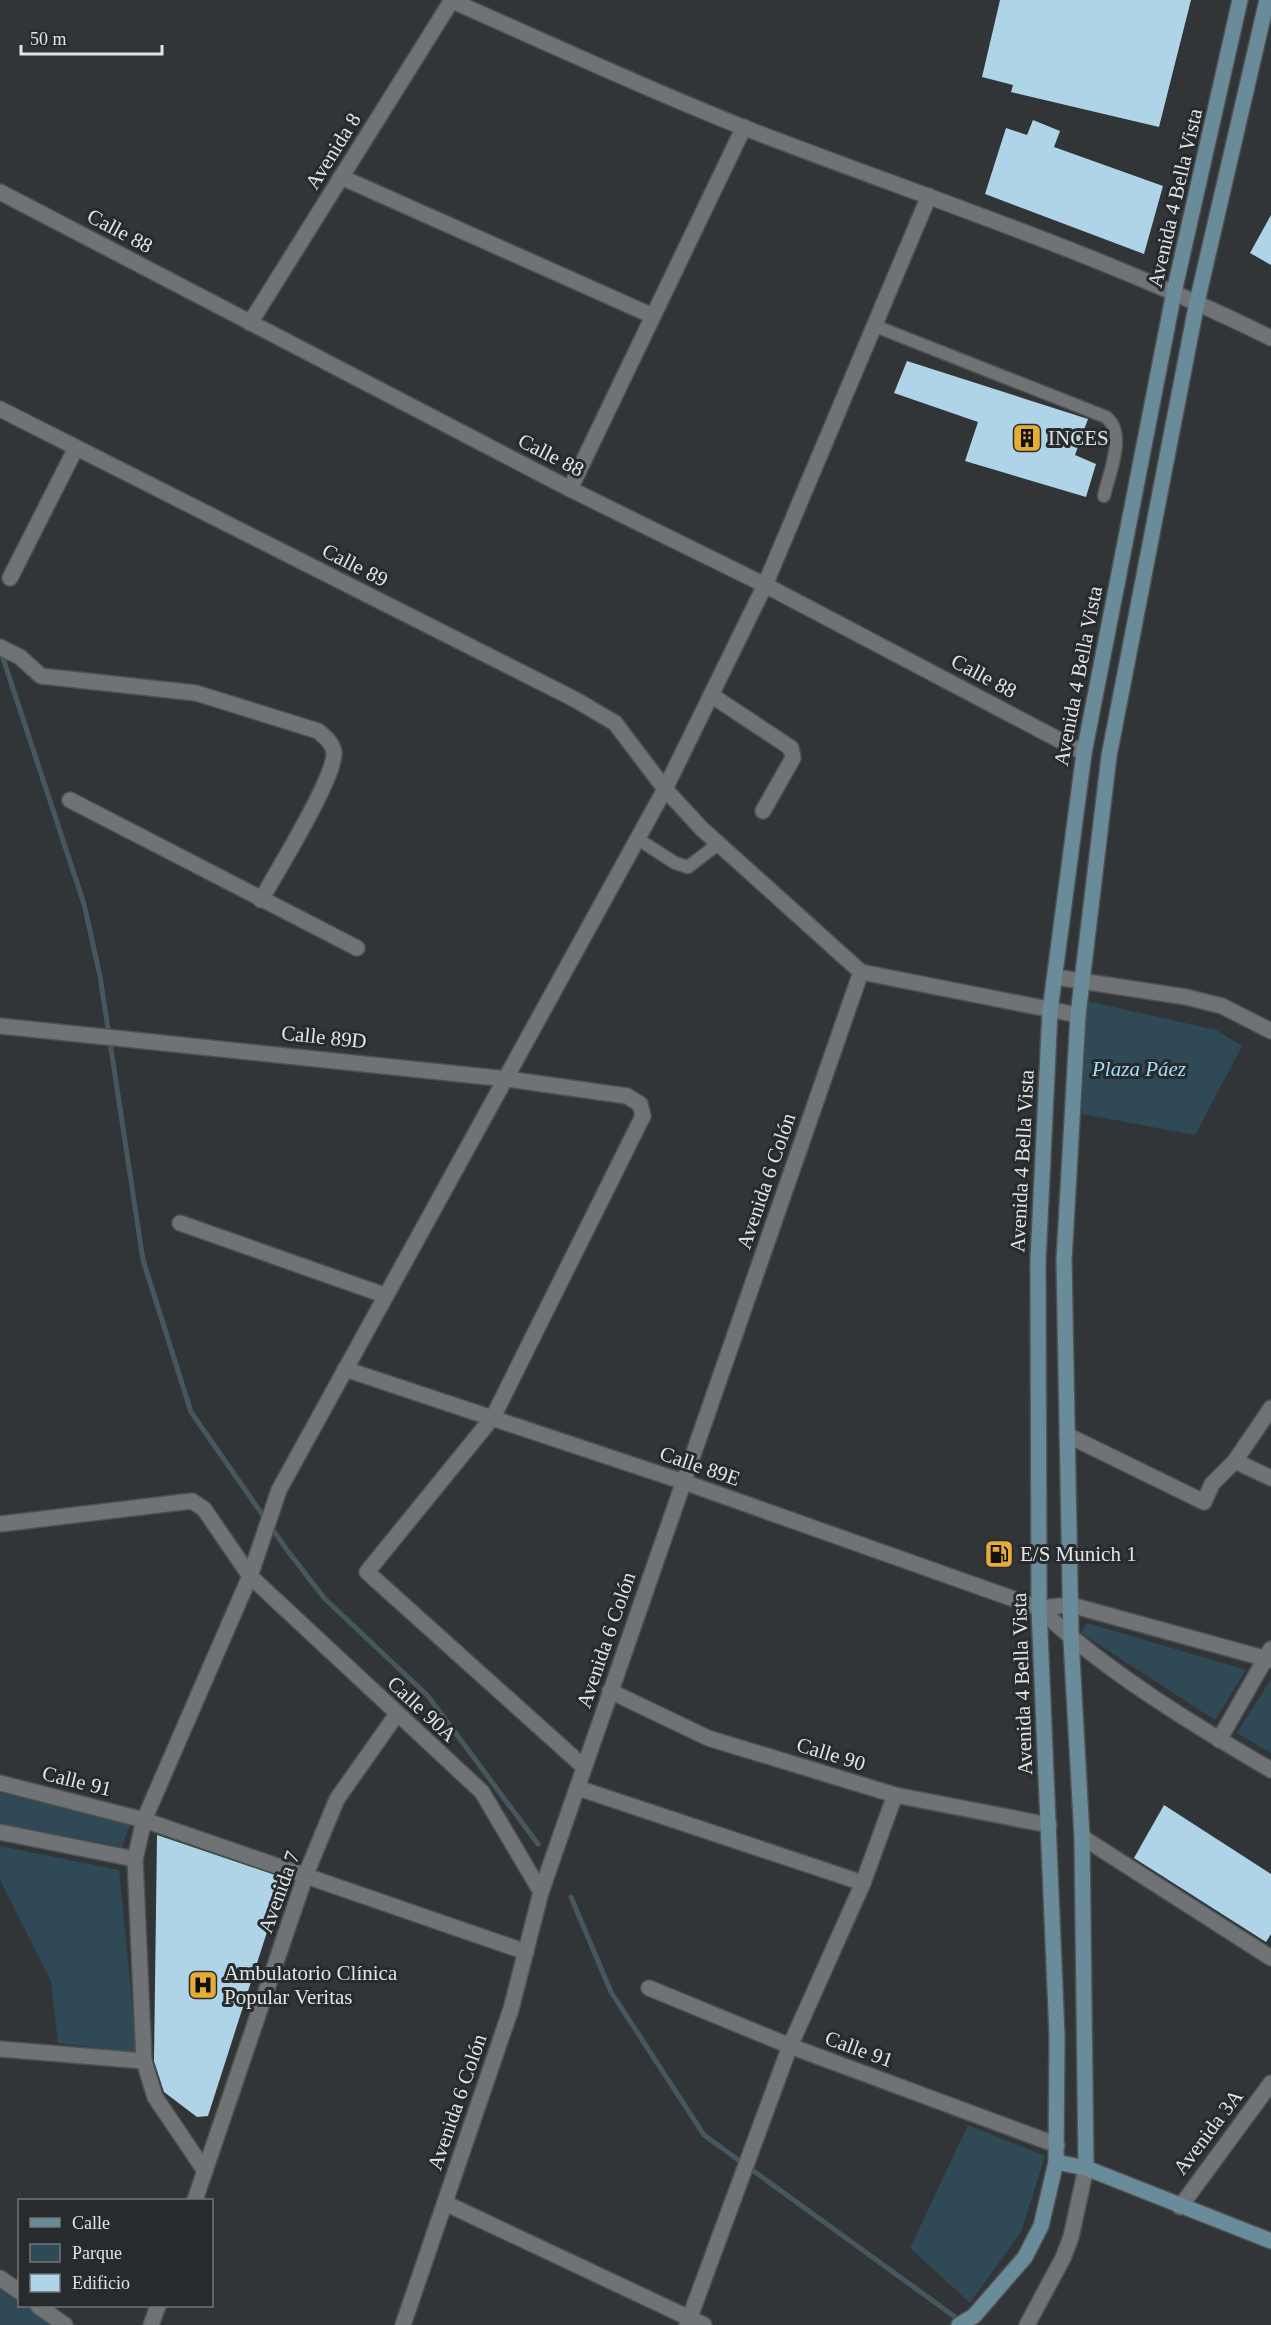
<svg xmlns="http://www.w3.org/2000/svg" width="1271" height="2325" viewBox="0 0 1271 2325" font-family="'Times New Roman',serif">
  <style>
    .green { fill: #304956 }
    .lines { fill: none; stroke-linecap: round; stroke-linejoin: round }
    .stream { stroke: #465760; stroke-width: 5 }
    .building { fill: #afd4e7 }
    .lane-casing { stroke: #4d5152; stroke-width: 15 }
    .street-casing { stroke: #4d5152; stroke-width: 18 }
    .secondary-casing { stroke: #4d5152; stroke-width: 18 }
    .lane { stroke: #6f7375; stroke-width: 12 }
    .street { stroke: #6f7375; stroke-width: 15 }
    .secondary { stroke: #6a8b9a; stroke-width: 15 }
    .labels { text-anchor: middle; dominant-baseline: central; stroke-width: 6; stroke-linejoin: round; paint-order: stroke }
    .street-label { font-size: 21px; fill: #e2e4e6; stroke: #272b2d }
    .poi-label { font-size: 21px; fill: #e2e4e6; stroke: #272b2d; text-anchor: start }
    .park-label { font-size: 21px; font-style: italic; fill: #9fdefd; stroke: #272b2d }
  </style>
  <rect width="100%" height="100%" fill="#313537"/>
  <!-- green -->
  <g class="green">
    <path d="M 1087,1001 L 1216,1030 L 1242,1046 L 1195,1135 L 1072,1112 L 1082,1112 Z"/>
    <path d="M 1087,1623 L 1246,1670 L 1215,1720 L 1081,1633 Z"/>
    <path d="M 1271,1679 L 1271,1753 L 1237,1733 Z"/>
    <path d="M 0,1793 L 130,1824 L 122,1847 L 0,1823 Z"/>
    <path d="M 0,1846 L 119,1870 L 137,2053 L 58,2043 L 51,1981 L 0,1880 Z"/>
    <path d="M 968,2125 L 1045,2156 L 1021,2232 L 970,2303 L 910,2248 Z"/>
    <path d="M 0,2282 L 19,2295 L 20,2306 L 35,2306 L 65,2325 L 0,2325 Z"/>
  </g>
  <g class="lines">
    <!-- stream -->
    <g class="stream">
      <path d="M 1,652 L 84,904 L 100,976 L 143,1260 L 191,1412 L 287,1550 L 325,1599 L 428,1696 L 538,1844"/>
      <path d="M 571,1897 L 611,1992 L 704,2135 L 962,2322"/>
    </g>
  </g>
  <!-- building -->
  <g class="building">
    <path d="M 1000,0 L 1191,0 L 1159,127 L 1011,92 L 1013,85 L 982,77 Z"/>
    <path d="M 1033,120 L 1060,131 L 1054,147 L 1163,186 L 1144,254 L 985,194 L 1006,128 L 1027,135 Z"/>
    <path d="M 1271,215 L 1271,265 L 1250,253 Z"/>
    <path d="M 907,361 L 1088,419 L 1075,455 L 1096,464 L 1086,497 L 965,461 L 978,422 L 894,393 Z"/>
    <path d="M 1164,1805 L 1271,1874 L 1271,1934 L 1266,1942 L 1134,1858 Z"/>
    <path d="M 157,1835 L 278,1876 L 282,1885 L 208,2116 L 197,2117 L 164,2092 L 154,2061 Z"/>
  </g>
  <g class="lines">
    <!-- lane casing -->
    <g class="lane-casing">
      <g id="lane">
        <path d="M 875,326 L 1106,417 C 1127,434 1109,473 1104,496"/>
        <path d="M 638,839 L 675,863 L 688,867 L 718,844"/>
      </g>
    </g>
    <!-- street casing -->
    <g class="street-casing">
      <g id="street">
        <path d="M 450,0 C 548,43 646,89 745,128 C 921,196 1102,254 1271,338"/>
        <path d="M 341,177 L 653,316"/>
        <path d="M 0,192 L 570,489 L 765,585 L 1084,753"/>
        <path d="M 250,323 L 452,0"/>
        <path d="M 0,409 L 576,700 L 615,723 L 665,789 L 702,829 L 861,972 L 1078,1015"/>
        <path d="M 570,489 L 744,127"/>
        <path d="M 10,578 L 76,448"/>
        <path d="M 0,647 L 20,657 L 41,676 L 196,693 L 318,731 C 325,737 333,743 334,753 C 335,778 276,873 261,900"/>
        <path d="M 711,695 L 791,748 L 793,758 L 763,811"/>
        <path d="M 70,800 L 357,948"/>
        <path d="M 1055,977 L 1186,997 L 1222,1006 L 1271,1031"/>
        <path d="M 0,1026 L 507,1079 L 627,1096 L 640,1104 L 643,1116 L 493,1417 L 367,1572 L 584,1767"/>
        <path d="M 180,1223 L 384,1295"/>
        <path d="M 345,1369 L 684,1482 L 1039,1608 C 1103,1670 1194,1725 1271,1770"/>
        <path d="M 1067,1435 L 1204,1502 L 1212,1484 L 1235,1461 L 1271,1408"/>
        <path d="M 1235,1461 L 1271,1478"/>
        <path d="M 0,1524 L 192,1501 L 204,1509 L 250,1576 L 482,1792 L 541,1892"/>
        <path d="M 1039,1608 L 1071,1605 L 1271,1660"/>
        <path d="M 610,1691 L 708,1738 L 895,1795 L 1049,1825"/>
        <path d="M 1219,1740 L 1271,1649"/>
        <path d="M 0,1783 L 144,1820 L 526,1952"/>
        <path d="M 578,1788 L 863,1883"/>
        <path d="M 0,1832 L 135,1859"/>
        <path d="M 1082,1837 L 1271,1958"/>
        <path d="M 649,1988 L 790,2046 L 1057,2145"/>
        <path d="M 0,2049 L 144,2061"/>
        <path d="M 205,2171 L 155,2097 L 144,2061 L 135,1859 L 144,1820 L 250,1576 L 279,1490 L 665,789 L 765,585 L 929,196"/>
        <path d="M 195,2200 L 306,1874 L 337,1799 L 397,1714"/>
        <path d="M 445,2203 L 704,2325"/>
        <path d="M 1180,2207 L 1271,2083"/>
        <path d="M 0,2278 L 20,2292"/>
        <path d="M 38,2306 L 65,2325"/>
        <path d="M 151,2325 L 158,2306"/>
        <path d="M 403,2325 L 511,2009 L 541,1892 L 861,972"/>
        <path d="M 687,2325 L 790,2046 L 863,1883 L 895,1795"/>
        <path d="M 1027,2325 L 1063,2258 L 1071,2237 L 1086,2168"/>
      </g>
    </g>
    <!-- secondary casing -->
    <g class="secondary-casing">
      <g id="secondary">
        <path d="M 1056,2162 L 1086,2168 L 1271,2241"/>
        <path d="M 1086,2168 L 1082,1837 L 1071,1639 L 1064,1260 L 1078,1015 L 1109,756 L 1197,302 L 1267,0"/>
        <path d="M 959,2325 L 974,2316 L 1025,2257 L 1041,2226 L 1056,2162 L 1057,2036 L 1039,1608 L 1038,1261 L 1050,1011 L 1084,753 L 1174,292 L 1240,0"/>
      </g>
    </g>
    <!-- lane -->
    <use href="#lane" class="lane"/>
    <!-- street -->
    <use href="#street" class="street"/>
    <!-- secondary -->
    <use href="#secondary" class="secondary"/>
  </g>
  <!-- icons -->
  <defs>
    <g id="building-square" transform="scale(1.5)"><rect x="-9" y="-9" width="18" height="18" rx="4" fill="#e7ac36" stroke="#272b2d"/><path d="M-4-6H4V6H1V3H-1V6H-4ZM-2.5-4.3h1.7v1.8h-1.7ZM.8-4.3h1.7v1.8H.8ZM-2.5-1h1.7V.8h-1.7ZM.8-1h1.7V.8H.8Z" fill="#111"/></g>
    <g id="fuel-square" transform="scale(1.5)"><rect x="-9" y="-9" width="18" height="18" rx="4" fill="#e7ac36" stroke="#272b2d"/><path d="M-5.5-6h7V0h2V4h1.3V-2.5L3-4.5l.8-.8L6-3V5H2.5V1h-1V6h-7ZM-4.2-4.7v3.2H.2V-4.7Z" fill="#111"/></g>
    <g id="hospital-square" transform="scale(1.5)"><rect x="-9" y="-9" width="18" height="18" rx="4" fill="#e7ac36" stroke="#272b2d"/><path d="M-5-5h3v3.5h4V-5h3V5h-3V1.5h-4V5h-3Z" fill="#111"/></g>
  </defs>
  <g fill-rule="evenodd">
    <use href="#building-square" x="1027" y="438"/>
    <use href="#fuel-square" x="999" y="1554"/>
    <use href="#hospital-square" x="203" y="1985"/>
  </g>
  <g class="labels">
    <!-- street labels -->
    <g class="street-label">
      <text transform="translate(333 151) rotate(-58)">Avenida 8</text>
      <text transform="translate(1175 198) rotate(-77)">Avenida 4 Bella Vista</text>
      <text transform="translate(120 231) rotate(28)">Calle 88</text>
      <text transform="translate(551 455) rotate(27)">Calle 88</text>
      <text transform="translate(355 565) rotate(27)">Calle 89</text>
      <text transform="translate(984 676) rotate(28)">Calle 88</text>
      <text transform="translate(1078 676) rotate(-79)">Avenida 4 Bella Vista</text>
      <text transform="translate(324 1037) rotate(6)">Calle 89D</text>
      <text transform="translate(1022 1161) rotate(-87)">Avenida 4 Bella Vista</text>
      <text transform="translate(766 1181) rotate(-71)">Avenida 6 Colón</text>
      <text transform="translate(700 1466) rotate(19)">Calle 89E</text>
      <text transform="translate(606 1640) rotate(-71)">Avenida 6 Colón</text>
      <text transform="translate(1022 1684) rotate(-92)">Avenida 4 Bella Vista</text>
      <text transform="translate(422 1709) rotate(43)">Calle 90A</text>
      <text transform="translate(831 1754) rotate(17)">Calle 90</text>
      <text transform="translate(77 1781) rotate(14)">Calle 91</text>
      <text transform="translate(279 1892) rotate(-70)">Avenida 7</text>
      <text transform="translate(859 2049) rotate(20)">Calle 91</text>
      <text transform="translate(457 2102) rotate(-71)">Avenida 6 Colón</text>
      <text transform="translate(1208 2132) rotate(-53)">Avenida 3A</text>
    </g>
    <!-- poi labels -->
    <g class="poi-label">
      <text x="1048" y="438">INCES</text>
      <text x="1020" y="1554">E/S Munich 1</text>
      <text x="224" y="1973">Ambulatorio Clínica<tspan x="224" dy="24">Popular Veritas</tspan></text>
    </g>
    <!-- park labels -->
    <g class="park-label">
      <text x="1139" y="1069">Plaza Páez</text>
    </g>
  </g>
  <!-- legend -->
  <rect x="18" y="2199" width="195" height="108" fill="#272b2d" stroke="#727577" stroke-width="1.5"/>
  <rect x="30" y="2218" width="30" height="9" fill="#6a8b9a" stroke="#727577" stroke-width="1.5"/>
  <text x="72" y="2229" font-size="18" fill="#e2e4e6">Calle</text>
  <rect x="30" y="2244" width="30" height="18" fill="#304956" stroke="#727577" stroke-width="1.5"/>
  <text x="72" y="2259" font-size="18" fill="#e2e4e6">Parque</text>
  <rect x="30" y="2274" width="30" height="18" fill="#afd4e7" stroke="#727577" stroke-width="1.5"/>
  <text x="72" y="2289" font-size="18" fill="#e2e4e6">Edificio</text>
  <!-- scale -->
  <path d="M21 45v9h141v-9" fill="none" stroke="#e2e4e6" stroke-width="3"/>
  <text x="30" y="45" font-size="18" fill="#e2e4e6" stroke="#272b2d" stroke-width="4.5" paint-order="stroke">50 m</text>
</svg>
